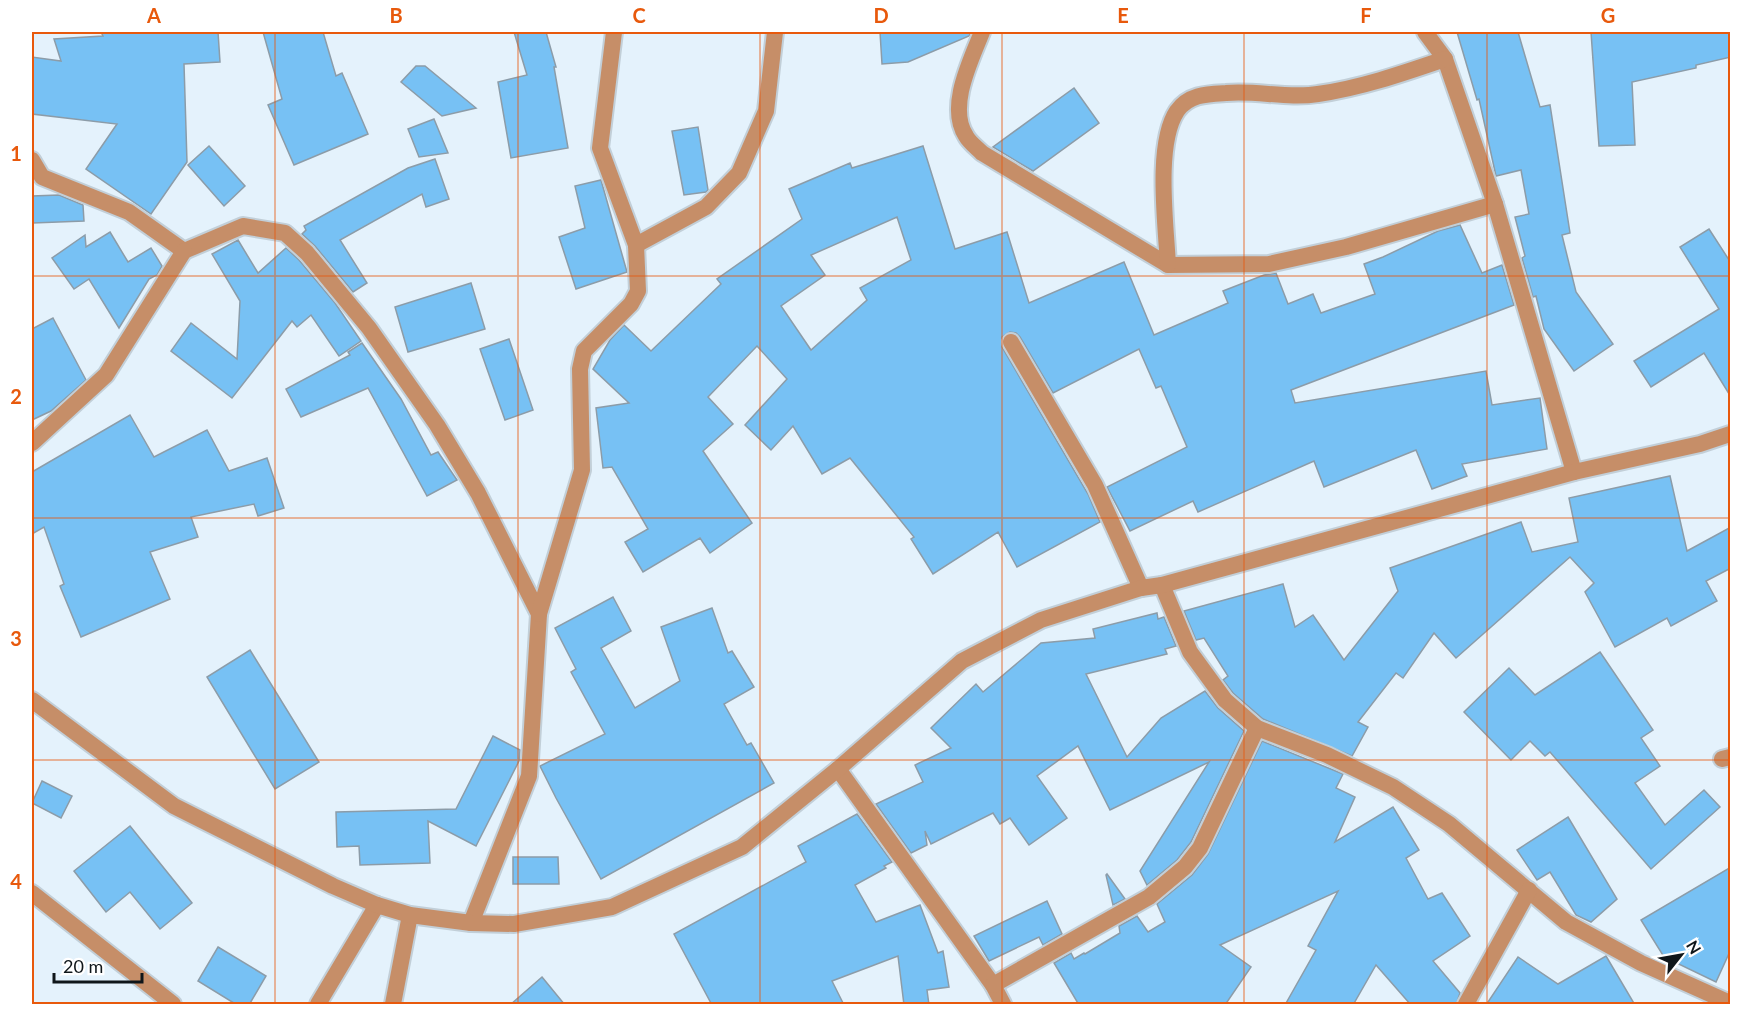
<svg xmlns="http://www.w3.org/2000/svg" width="1762" height="1036" viewBox="0 0 1762 1036" font-family="Lato,sans-serif">
  <style>
    .building { fill: #77c1f4; stroke: #8c9ca8; stroke-width: 1.5; fill-rule: evenodd }
    .lines { fill: none; stroke-linecap: round; stroke-linejoin: round }
    .minor-casing { stroke: #c2cfd8; stroke-width: 20 }
    .tertiary-casing { stroke: #c2cfd8; stroke-width: 20 }
    .minor { stroke: #c68e68; stroke-width: 16 }
    .tertiary { stroke: #c68e68; stroke-width: 16 }
    .grid { fill: none; stroke: #e8590c; stroke-width: 1.5; stroke-opacity: 0.55 }
    .neatline { fill: none; stroke: #e8590c; stroke-width: 2 }
    .grid-label { font-size: 20px; text-anchor: middle; font-weight: bold; fill: #e8590c }
  </style>
  <rect width="100%" height="100%" fill="#e4f2fc"/>
  <!-- building -->
  <g class="building">
    <path d="M 101,32 L 218,32 L 220,62 L 184,64 L 187,162 L 151,214 L 86,169 L 117,124 L 32,114 L 32,57 L 61,61 L 54,39 L 103,36 Z"/>
    <path d="M 263,32 L 323,32 L 336,76 L 342,73 L 368,134 L 294,165 L 268,105 L 282,99 Z"/>
    <path d="M 514,32 L 546,32 L 556,67 L 554,67 L 568,148 L 511,158 L 498,82 L 527,75 Z"/>
    <path d="M 880,32 L 971,32 L 969,36 L 908,62 L 882,64 Z"/>
    <path d="M 1457,32 L 1518,32 L 1540,107 L 1550,105 L 1570,233 L 1562,235 L 1576,292 L 1613,344 L 1574,371 L 1544,329 L 1536,296 L 1533,297 L 1522,258 L 1525,256 L 1515,217 L 1529,214 L 1521,170 L 1496,176 L 1479,99 L 1477,100 Z"/>
    <path d="M 1591,32 L 1731,32 L 1731,57 L 1696,65 L 1696,68 L 1632,82 L 1635,145 L 1599,146 Z"/>
    <path d="M 416,66 L 425,66 L 476,108 L 442,116 L 401,82 Z"/>
    <path d="M 1074,88 L 1099,123 L 1033,171 L 993,147 Z"/>
    <path d="M 434,119 L 448,153 L 419,157 L 408,129 Z"/>
    <path d="M 698,127 L 708,190 L 706,192 L 684,195 L 672,131 Z"/>
    <path d="M 209,146 L 245,186 L 224,206 L 188,165 Z"/>
    <path d="M 923,146 L 955,249 L 1007,232 L 1029,303 L 1124,262 L 1154,335 L 1228,303 L 1223,291 L 1264,275 L 1276,273 L 1288,304 L 1313,294 L 1321,313 L 1375,294 L 1364,264 L 1383,257 L 1438,231 L 1460,225 L 1482,273 L 1502,265 L 1514,305 L 1291,390 L 1295,403 L 1486,371 L 1492,405 L 1540,398 L 1547,449 L 1462,464 L 1467,476 L 1432,489 L 1416,450 L 1324,487 L 1314,461 L 1198,512 L 1193,501 L 1130,531 L 1107,487 L 1187,447 L 1161,386 L 1156,388 L 1139,349 L 1053,393 L 1020,337 L 1016,333 L 1010,332 L 1002,337 L 1002,347 L 1088,494 L 1100,522 L 1017,567 L 998,532 L 933,574 L 911,539 L 914,537 L 850,458 L 822,474 L 793,426 L 771,450 L 745,425 L 787,379 L 757,346 L 708,397 L 733,424 L 703,451 L 752,523 L 710,553 L 700,538 L 643,572 L 625,542 L 648,529 L 612,467 L 603,468 L 596,408 L 629,403 L 593,369 L 610,340 L 624,325 L 651,351 L 721,284 L 717,279 L 802,219 L 789,189 L 850,163 L 852,168 ZM 897,217 L 911,260 L 860,288 L 867,300 L 811,350 L 781,306 L 825,275 L 811,255 Z"/>
    <path d="M 435,159 L 449,199 L 426,207 L 422,194 L 340,240 L 367,283 L 353,292 L 315,246 L 302,234 L 306,230 L 304,226 L 408,168 Z"/>
    <path d="M 601,180 L 627,272 L 576,289 L 559,237 L 585,228 L 575,186 Z"/>
    <path d="M 59,195 L 83,205 L 84,221 L 33,223 L 32,196 Z"/>
    <path d="M 1709,229 L 1731,263 L 1731,397 L 1704,353 L 1651,387 L 1634,361 L 1719,309 L 1680,247 Z"/>
    <path d="M 110,232 L 128,262 L 151,248 L 162,266 L 157,275 L 149,279 L 119,328 L 89,279 L 74,289 L 52,258 L 85,235 L 86,247 Z"/>
    <path d="M 238,240 L 258,273 L 286,248 L 299,260 L 335,303 L 361,341 L 339,356 L 311,315 L 297,327 L 292,321 L 232,398 L 171,351 L 191,323 L 237,359 L 240,301 L 212,254 Z"/>
    <path d="M 471,283 L 485,329 L 408,352 L 395,307 Z"/>
    <path d="M 53,318 L 86,380 L 51,411 L 32,420 L 32,329 Z"/>
    <path d="M 509,339 L 533,410 L 505,420 L 480,349 Z"/>
    <path d="M 362,343 L 401,399 L 431,455 L 438,452 L 457,480 L 427,496 L 368,388 L 301,417 L 286,389 L 350,355 L 348,352 Z"/>
    <path d="M 130,415 L 154,457 L 207,430 L 229,471 L 267,458 L 284,508 L 258,516 L 254,504 L 191,517 L 198,537 L 150,552 L 170,599 L 81,637 L 60,586 L 64,584 L 44,527 L 32,534 L 32,472 Z"/>
    <path d="M 1670,476 L 1687,551 L 1731,527 L 1731,568 L 1706,581 L 1717,601 L 1671,626 L 1667,618 L 1615,647 L 1585,592 L 1594,583 L 1570,557 L 1456,658 L 1434,633 L 1403,678 L 1396,673 L 1358,722 L 1368,727 L 1352,756 L 1263,719 L 1233,693 L 1223,680 L 1228,676 L 1204,638 L 1196,640 L 1184,611 L 1283,584 L 1295,627 L 1313,615 L 1344,660 L 1398,591 L 1390,568 L 1521,522 L 1532,552 L 1578,542 L 1569,498 Z"/>
    <path d="M 613,597 L 631,631 L 601,648 L 635,708 L 680,681 L 661,627 L 712,608 L 728,653 L 732,651 L 754,687 L 724,704 L 747,745 L 751,743 L 774,783 L 601,879 L 556,798 L 540,766 L 605,734 L 571,672 L 576,669 L 555,628 Z"/>
    <path d="M 1157,613 L 1158,619 L 1164,617 L 1176,646 L 1165,649 L 1167,654 L 1086,674 L 1127,757 L 1161,718 L 1205,691 L 1218,708 L 1244,731 L 1191,842 L 1177,860 L 1147,885 L 1140,871 L 1209,762 L 1110,810 L 1078,746 L 1037,776 L 1067,818 L 1029,845 L 1010,818 L 1000,824 L 993,813 L 931,844 L 925,831 L 927,845 L 911,853 L 876,804 L 923,782 L 915,765 L 951,748 L 931,728 L 976,684 L 983,692 L 1041,643 L 1095,638 L 1093,629 Z"/>
    <path d="M 250,650 L 319,762 L 275,789 L 207,677 Z"/>
    <path d="M 1600,652 L 1653,730 L 1641,738 L 1660,766 L 1635,783 L 1665,825 L 1704,790 L 1720,807 L 1651,869 L 1550,752 L 1545,756 L 1530,741 L 1511,760 L 1464,712 L 1509,668 L 1535,695 Z"/>
    <path d="M 493,736 L 520,750 L 519,761 L 476,846 L 428,821 L 430,863 L 360,865 L 359,846 L 337,847 L 336,812 L 456,809 Z"/>
    <path d="M 1262,741 L 1343,774 L 1336,788 L 1355,797 L 1335,842 L 1393,807 L 1419,850 L 1406,858 L 1428,899 L 1442,893 L 1470,936 L 1433,961 L 1460,993 L 1456,1005 L 1411,1005 L 1376,965 L 1353,1005 L 1285,1005 L 1316,950 L 1308,946 L 1338,891 L 1220,945 L 1251,967 L 1225,1005 L 1079,1005 L 1054,963 L 1071,953 L 1074,959 L 1084,953 L 1085,954 L 1120,933 L 1119,926 L 1137,916 L 1148,932 L 1165,922 L 1157,904 L 1192,875 L 1208,854 Z"/>
    <path d="M 42,781 L 72,796 L 61,818 L 32,803 Z"/>
    <path d="M 857,814 L 892,862 L 884,866 L 886,868 L 855,885 L 876,922 L 920,905 L 938,953 L 943,951 L 949,987 L 927,990 L 929,1005 L 904,1005 L 898,956 L 832,981 L 844,1005 L 712,1005 L 674,934 L 806,862 L 798,846 Z"/>
    <path d="M 1568,817 L 1617,899 L 1591,922 L 1576,915 L 1550,872 L 1537,880 L 1517,850 Z"/>
    <path d="M 130,826 L 192,903 L 160,929 L 130,892 L 106,912 L 74,871 Z"/>
    <path d="M 513,857 L 558,857 L 559,884 L 513,884 Z"/>
    <path d="M 1731,867 L 1731,949 L 1716,982 L 1664,957 L 1641,920 Z"/>
    <path d="M 1107,874 L 1125,899 L 1113,905 L 1106,875 Z"/>
    <path d="M 1047,901 L 1062,934 L 1043,945 L 1039,937 L 989,961 L 974,936 Z"/>
    <path d="M 218,947 L 266,976 L 249,1005 L 237,1005 L 198,981 Z"/>
    <path d="M 1606,956 L 1635,1005 L 1486,1005 L 1518,957 L 1558,984 Z"/>
    <path d="M 542,977 L 565,1005 L 510,1005 Z"/>
  </g>
  <g class="lines">
    <!-- minor casing -->
    <g class="minor-casing">
      <g id="minor">
        <path d="M 982,32 C 971,60 947,107 966,136 C 969,142 977,148 982,153 L 1168,265 L 1269,264 L 1346,247 L 1495,204"/>
        <path d="M 1425,32 L 1445,59 L 1495,204 L 1574,472"/>
        <path d="M 32,160 L 42,177 L 129,212 L 184,251 L 243,226 L 285,233 L 307,253 L 369,328 L 437,425 L 478,493 L 539,614 L 529,776 L 471,923"/>
        <path d="M 636,245 L 706,207 L 739,173 L 766,111 L 775,32"/>
        <path d="M 1168,265 C 1166,225 1155,144 1177,111 C 1189,94 1208,94 1226,93 C 1256,90 1288,99 1318,94 C 1361,88 1404,73 1445,59"/>
        <path d="M 1011,342 L 1095,485 L 1141,588"/>
        <path d="M 32,443 L 106,375 L 184,251"/>
        <path d="M 1162,585 L 1190,652 L 1225,700 L 1257,728 L 1327,755 L 1393,787 L 1449,824 L 1566,922 L 1641,963 L 1730,1003"/>
        <path d="M 539,614 L 582,470 L 580,369 L 584,351 L 631,304 L 638,291 L 636,245 L 600,148 L 614,32"/>
        <path d="M 1722,759 L 1730,757"/>
        <path d="M 838,769 L 993,985 L 1003,1004"/>
        <path d="M 32,893 L 173,1004"/>
        <path d="M 993,985 L 1149,897 L 1185,867 L 1200,848 L 1257,728"/>
        <path d="M 318,1004 L 377,905"/>
        <path d="M 393,1004 L 410,915"/>
        <path d="M 1466,1004 L 1529,890"/>
      </g>
    </g>
    <!-- tertiary casing -->
    <g class="tertiary-casing">
      <path id="tertiary" d="M 32,700 L 174,806 L 333,886 L 377,905 L 410,915 L 471,923 L 514,924 L 612,907 L 742,847 L 838,769 L 962,661 L 1041,620 L 1141,588 L 1162,585 L 1574,472 L 1700,444 L 1730,434"/>
    </g>
    <!-- minor -->
    <use href="#minor" class="minor"/>
    <!-- tertiary -->
    <use href="#tertiary" class="tertiary"/>
  </g>
  <!-- grid -->
  <path class="grid" d="M 275,32 L 275,1004M 518,32 L 518,1004M 760,32 L 760,1004M 1002,32 L 1002,1004M 1244,32 L 1244,1004M 1487,32 L 1487,1004M 32,276 L 1730,276M 32,518 L 1730,518M 32,760 L 1730,760"/>
  <!-- border -->
  <rect width="1762" height="1036" fill="none" stroke="#ffffff" stroke-width="66"/>
  <!-- north arrow -->
  <g transform="translate(1681 955) rotate(59)" stroke="#ffffff" stroke-width="4.5" paint-order="stroke">
  <path d="M0-4.5L10 22L0 15L-10 22Z" fill="#0f161a"/>
  <text y="-9" font-size="16" font-weight="bold" text-anchor="middle" fill="#0f161a">N</text>
  </g>
  <!-- scale -->
  <path d="M54 973v9h88v-9" fill="none" stroke="#0f161a" stroke-width="3"/>
  <text x="63" y="973" font-size="18" fill="#0f161a" stroke="#ffffff" stroke-width="4.5" paint-order="stroke">20 m</text>
  <rect x="33" y="33" width="1696" height="970" class="neatline"/>
  <g class="grid-label">
    <text x="154" y="23">A</text>
    <text x="396" y="23">B</text>
    <text x="639" y="23">C</text>
    <text x="881" y="23">D</text>
    <text x="1123" y="23">E</text>
    <text x="1366" y="23">F</text>
    <text x="1608" y="23">G</text>
    <text x="16" y="161">1</text>
    <text x="16" y="404">2</text>
    <text x="16" y="646">3</text>
    <text x="16" y="889">4</text>
  </g>
</svg>
